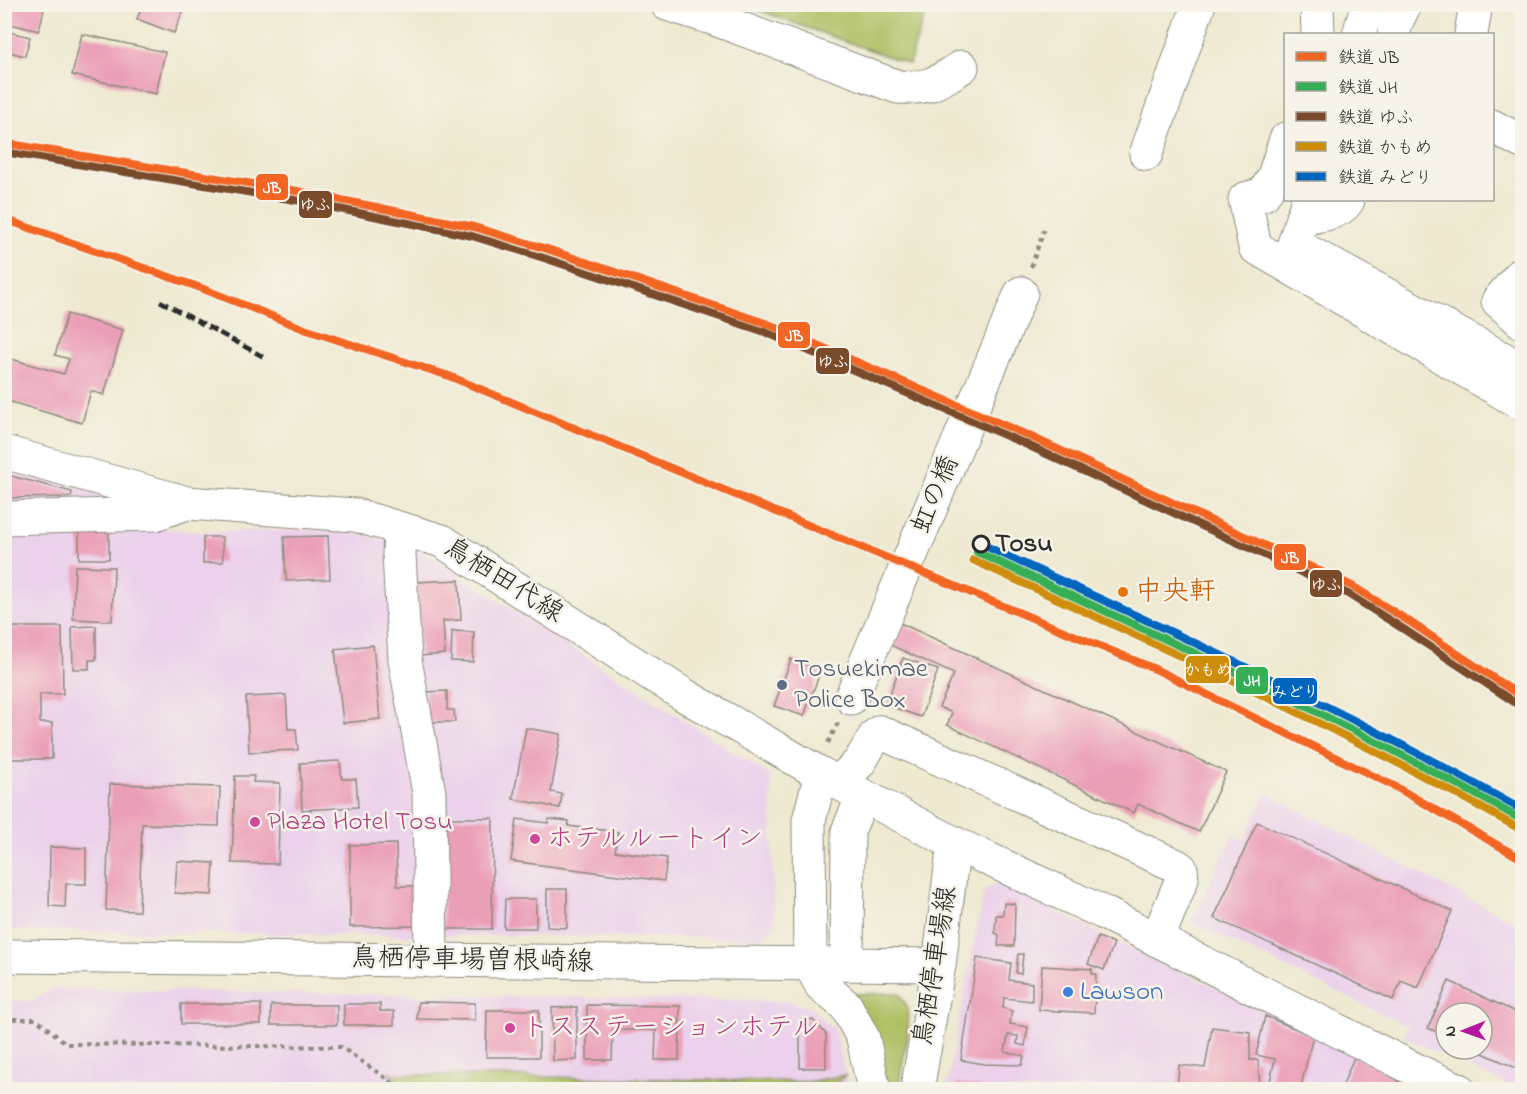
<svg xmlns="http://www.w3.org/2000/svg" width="1527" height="1094" viewBox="0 0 1527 1094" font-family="'Indie Flower','Klee One',sans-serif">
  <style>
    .built { fill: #ebd1eb; fill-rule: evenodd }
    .green { fill: #adbf62; stroke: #6c7546; stroke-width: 1.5 }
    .building { fill: #eb9fb7 }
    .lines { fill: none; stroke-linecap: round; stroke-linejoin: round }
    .minor-casing { stroke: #8c8a7e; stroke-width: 35 }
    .major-casing { stroke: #8c8a7e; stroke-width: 35 }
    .path { stroke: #8c8a7e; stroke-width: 4; stroke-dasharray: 4.5 4.5; stroke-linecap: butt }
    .minor { stroke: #fff; stroke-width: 33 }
    .major { stroke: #fff; stroke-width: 33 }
    .rail { stroke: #2b2b2b; stroke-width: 4.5; stroke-dasharray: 9 4.5; stroke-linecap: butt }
    .rail-1-casing { stroke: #f7f3e8; stroke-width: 12 }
    .rail-2-casing { stroke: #f7f3e8; stroke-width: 12 }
    .rail-3-casing { stroke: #f7f3e8; stroke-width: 12 }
    .rail-4-casing { stroke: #f7f3e8; stroke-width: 12 }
    .rail-5-casing { stroke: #f7f3e8; stroke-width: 12 }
    .rail-1 { stroke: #f26522; stroke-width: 8 }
    .rail-2 { stroke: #35ae56; stroke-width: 8 }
    .rail-3 { stroke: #7a4b2a; stroke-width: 8 }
    .rail-4 { stroke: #ce8d09; stroke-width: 8 }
    .rail-5 { stroke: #0065bd; stroke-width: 8 }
    .stop-dot { fill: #f7f3e8; stroke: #2b2b2b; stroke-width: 3 }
    .food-dot { fill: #e8710a; stroke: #f7f3e8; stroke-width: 2 }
    .service-dot { fill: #5c6f8a; stroke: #f7f3e8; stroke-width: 2 }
    .hotel-dot { fill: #d1479c; stroke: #f7f3e8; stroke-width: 2 }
    .shop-dot { fill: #3f7fe0; stroke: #f7f3e8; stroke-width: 2 }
    .labels { text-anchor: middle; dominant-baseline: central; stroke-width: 5; stroke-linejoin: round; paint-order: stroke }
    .street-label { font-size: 27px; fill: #2b2b2b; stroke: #f7f3e8 }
    .stop-label { font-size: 27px; font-weight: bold; fill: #2b2b2b; stroke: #f7f3e8; text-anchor: start }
    .food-label { font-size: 27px; fill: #c56008; stroke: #f7f3e8; text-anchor: start }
    .service-label { font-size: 27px; fill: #4e5e75; stroke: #f7f3e8; text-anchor: start }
    .hotel-label { font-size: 27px; fill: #b23c85; stroke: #f7f3e8; text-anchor: start }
    .shop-label { font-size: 27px; fill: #366cbe; stroke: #f7f3e8; text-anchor: start }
    .line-badge { stroke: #f7f3e8; stroke-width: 2 }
    .badge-label { font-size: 16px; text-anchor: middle; font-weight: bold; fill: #fff }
  </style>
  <rect width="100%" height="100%" fill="#f7f3e8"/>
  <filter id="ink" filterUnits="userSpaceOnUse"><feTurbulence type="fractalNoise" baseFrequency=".0167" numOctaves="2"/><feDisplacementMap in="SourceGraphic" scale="12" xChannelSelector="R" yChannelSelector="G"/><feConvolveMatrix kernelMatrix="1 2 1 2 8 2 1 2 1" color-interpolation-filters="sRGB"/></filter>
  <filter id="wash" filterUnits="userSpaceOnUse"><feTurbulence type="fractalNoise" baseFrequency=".008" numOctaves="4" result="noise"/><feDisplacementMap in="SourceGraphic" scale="24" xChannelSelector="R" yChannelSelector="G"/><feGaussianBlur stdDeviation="1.35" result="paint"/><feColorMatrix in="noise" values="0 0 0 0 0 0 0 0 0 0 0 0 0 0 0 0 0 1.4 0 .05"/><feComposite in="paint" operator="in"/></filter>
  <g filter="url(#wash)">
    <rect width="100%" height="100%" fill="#eee9d0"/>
    <!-- built -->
    <g class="built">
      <path d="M 4,467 L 116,498 L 5,507 Z"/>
      <path d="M 108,524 L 199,532 L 333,529 L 389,540 L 423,798 L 424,936 L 5,930 L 5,525 Z"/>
      <path d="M 418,549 L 771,776 L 774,926 L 762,938 L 436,935 L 408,556 Z"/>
      <path d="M 1266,794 L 1522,926 L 1520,937 L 1522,939 L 1522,1089 L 1516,1089 L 1404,1037 L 1408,1026 L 1191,922 L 1233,835 L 1244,840 ZM 1446,1013 L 1482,1013 L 1482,1049 L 1446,1049 Z"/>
      <path d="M 996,884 L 1021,894 L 1013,962 L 1023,895 L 1166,966 L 1207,983 L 1398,1074 L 1412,1089 L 946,1090 L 984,891 Z"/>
      <path d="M 52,989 L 789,1001 L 811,1009 L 834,1029 L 849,1089 L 5,1089 L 4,1001 L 32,1001 Z"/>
    </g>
    <!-- green -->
    <g class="green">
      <path d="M 744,5 L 928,5 L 909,64 Z"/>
      <path d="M 899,993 L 908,1008 L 908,1033 L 898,1089 L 884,1089 L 849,994 Z"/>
      <path d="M 388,1074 L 808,1082 L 846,1075 L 827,1090 L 413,1090 Z"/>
    </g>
    <g id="blocks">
      <!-- building -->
      <g class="building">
        <path d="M 10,4 L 45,4 L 39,31 L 6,23 Z"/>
        <path d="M 143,4 L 186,4 L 174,33 L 137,19 Z"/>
        <path d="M 6,31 L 30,37 L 25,56 L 4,51 Z"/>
        <path d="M 82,34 L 165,52 L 156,94 L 72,75 Z"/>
        <path d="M 67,314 L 123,330 L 104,395 L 91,391 L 82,423 L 4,400 L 4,357 L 64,374 L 69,359 L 55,355 Z"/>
        <path d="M 4,474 L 72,492 L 71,497 L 4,498 Z"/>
        <rect x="79" y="529" width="30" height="30"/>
        <path d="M 328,536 L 330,579 L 286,581 L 284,537 Z"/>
        <path d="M 203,537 L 222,537 L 223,562 L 203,563 Z"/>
        <path d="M 75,566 L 114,567 L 112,621 L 73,619 Z"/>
        <path d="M 459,580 L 461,620 L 443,621 L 445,654 L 420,656 L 416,582 Z"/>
        <path d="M 900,623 L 1226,772 L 1199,832 L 1138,804 L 1134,813 L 947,725 L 952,713 L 939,707 L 954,674 L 890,645 Z"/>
        <path d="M 96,626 L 96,660 L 89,660 L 89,669 L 73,669 L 72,627 Z"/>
        <path d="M 4,627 L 62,627 L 63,694 L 40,694 L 40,723 L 52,723 L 52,759 L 8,759 L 8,767 L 4,767 Z"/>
        <path d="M 452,631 L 474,632 L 473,662 L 451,661 Z"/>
        <path d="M 373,645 L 380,719 L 343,723 L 335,649 Z"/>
        <path d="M 903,658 L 938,670 L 921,717 L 886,705 Z"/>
        <path d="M 791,659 L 821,670 L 804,716 L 774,706 Z"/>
        <path d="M 447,691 L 447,710 L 454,710 L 455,722 L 426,722 L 425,692 Z"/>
        <path d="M 286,695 L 288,729 L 296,729 L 298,750 L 249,752 L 246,697 Z"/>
        <path d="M 526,728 L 561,734 L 551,792 L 562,794 L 560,808 L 513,799 Z"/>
        <path d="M 340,761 L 342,779 L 356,779 L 358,807 L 302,810 L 300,763 Z"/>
        <path d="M 235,776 L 254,776 L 253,782 L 280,783 L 278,864 L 232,863 Z"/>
        <path d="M 110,784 L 220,787 L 219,826 L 142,824 L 139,911 L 106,910 Z"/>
        <path d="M 444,818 L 493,818 L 492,929 L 443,929 Z"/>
        <path d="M 517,819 L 548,823 L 549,819 L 569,821 L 568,826 L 618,832 L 615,851 L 667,858 L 664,881 L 511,861 Z"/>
        <path d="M 1257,822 L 1452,911 L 1418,988 L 1401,981 L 1393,1000 L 1214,918 Z"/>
        <path d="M 396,844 L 397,886 L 418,886 L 418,926 L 350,927 L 350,845 Z"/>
        <path d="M 50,847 L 86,848 L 86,884 L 66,884 L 65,907 L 49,906 Z"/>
        <path d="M 177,861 L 214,863 L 212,895 L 175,893 Z"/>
        <path d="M 547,889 L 567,889 L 567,928 L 547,927 Z"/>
        <path d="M 505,899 L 536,899 L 536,928 L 504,928 Z"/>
        <path d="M 1004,903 L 1015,904 L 1014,946 L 998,946 L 999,935 L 995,933 L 996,915 L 1003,915 Z"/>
        <path d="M 1098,937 L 1114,943 L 1104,970 L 1088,964 Z"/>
        <path d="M 1018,954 L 1023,954 L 1021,974 L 1016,973 Z"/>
        <path d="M 977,958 L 1011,963 L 1009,980 L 1032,983 L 1032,1001 L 1004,998 L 1003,1008 L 1012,1011 L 1010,1024 L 1028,1027 L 1025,1046 L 1017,1044 L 1018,1036 L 1008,1035 L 1005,1052 L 1024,1056 L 1022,1065 L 984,1064 L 961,1060 Z"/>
        <path d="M 1042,966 L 1092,969 L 1092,974 L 1096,974 L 1094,1013 L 1039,1010 Z"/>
        <path d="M 1449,981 L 1522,1015 L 1522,1054 L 1516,1068 L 1474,1049 L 1482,1049 L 1482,1013 L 1446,1013 L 1446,1036 L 1428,1028 Z"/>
        <path d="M 418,1002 L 475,1003 L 475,1020 L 417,1019 Z"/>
        <rect x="181" y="1004" width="80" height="20"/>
        <path d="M 344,1004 L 380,1004 L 380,1011 L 394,1011 L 394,1025 L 344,1025 Z"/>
        <rect x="271" y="1005" width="66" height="20"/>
        <path d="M 587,1005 L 680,1006 L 679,1060 L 655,1060 L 656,1030 L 613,1030 L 612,1060 L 587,1060 Z"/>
        <path d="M 577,1007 L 577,1060 L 553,1061 L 552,1008 Z"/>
        <path d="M 487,1010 L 539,1010 L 539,1057 L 486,1057 Z"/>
        <path d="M 1265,1016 L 1313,1036 L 1300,1090 L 1268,1090 L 1275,1059 L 1256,1055 Z"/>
        <path d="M 800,1020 L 813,1020 L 826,1034 L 826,1068 L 800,1068 Z"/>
        <path d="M 1212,1027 L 1250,1032 L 1250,1060 L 1258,1060 L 1260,1090 L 1177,1090 L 1179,1065 L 1205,1068 Z"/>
        <path d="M 1354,1057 L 1395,1076 L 1404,1090 L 1341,1090 Z"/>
        <path d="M 957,1083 L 982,1088 L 982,1090 L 956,1090 Z"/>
      </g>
    </g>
  </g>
  <g filter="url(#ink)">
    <use href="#blocks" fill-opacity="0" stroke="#8c8a7e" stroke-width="1.5"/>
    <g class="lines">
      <!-- minor casing -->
      <g class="minor-casing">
        <g id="minor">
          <path d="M 667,4 L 715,19 L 898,87 C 930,89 936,83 962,67"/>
          <path d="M 1317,4 L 1318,34"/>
          <path d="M 1359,34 L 1368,4"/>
          <path d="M 1394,34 L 1395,25 L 1405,4"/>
          <path d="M 1471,34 L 1476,4"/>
          <path d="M 1492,126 L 1522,142"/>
          <path d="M 1286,139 L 1274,176 L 1264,194 L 1245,199 L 1255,247 L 1522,404"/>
          <path d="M 1146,154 L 1199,4"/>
          <path d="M 1308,200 L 1294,244 L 1522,369"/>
          <path d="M 1302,218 C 1316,216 1341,214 1348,200"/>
          <path d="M 1522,273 L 1498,301 L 1522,322"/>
          <path d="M 4,518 L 155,514 L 187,503"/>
          <path d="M 400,529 L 399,555 L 405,660 L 429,793 L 431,961"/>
          <path d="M 851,698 L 1021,293"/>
          <path d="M 821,774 L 809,820 L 810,964 L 821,985 L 846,1006 L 863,1038 L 874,1090"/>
          <path d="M 838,783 L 859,763 L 875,736 L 880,732 L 1177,866 L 1181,869 L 1182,879 L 1157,940"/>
          <path d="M 954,843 L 1102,912 L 1420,1072 L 1459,1090"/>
          <path d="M 847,964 L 848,831 L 863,796"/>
        </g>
      </g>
      <!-- major casing -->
      <g class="major-casing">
        <g id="major">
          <path d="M 4,452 L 187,503 L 355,515 L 442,541 L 684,695 L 821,774 L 954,843 L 939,965 L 917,1090"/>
          <path d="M 4,956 L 939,965"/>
        </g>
      </g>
      <!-- path -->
      <g class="path">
        <path d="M 1031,267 L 1044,230"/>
        <path d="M 828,743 L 838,723"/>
        <path d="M 4,1019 L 36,1019 L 67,1044 L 341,1047 L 403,1090"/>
      </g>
      <!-- minor -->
      <use href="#minor" class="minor"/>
      <!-- major -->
      <use href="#major" class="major"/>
      <!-- rail -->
      <path class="rail" d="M 160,301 L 264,357"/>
      <!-- rail-1 casing -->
      <g class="rail-1-casing">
        <g id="rail-1">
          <path d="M 4,143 L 297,191 L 474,227 L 547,249 L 768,324 L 1027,435 L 1352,586 L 1410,622 L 1522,697"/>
          <path d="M 4,219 L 201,288 L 307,330 L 449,376 L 1155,669 L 1394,786 L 1522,859"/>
        </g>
      </g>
      <!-- rail-2 casing -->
      <g class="rail-2-casing">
        <path id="rail-2" d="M 977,552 C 1161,637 1345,720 1522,820"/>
      </g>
      <!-- rail-3 casing -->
      <g class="rail-3-casing">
        <path id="rail-3" d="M 4,152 L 295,200 L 472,236 L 544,258 L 765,332 L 1023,443 L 1348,594 L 1405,630 L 1517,704"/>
      </g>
      <!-- rail-4 casing -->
      <g class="rail-4-casing">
        <path id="rail-4" d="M 973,560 C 1157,645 1341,728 1518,828"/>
      </g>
      <!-- rail-5 casing -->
      <g class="rail-5-casing">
        <path id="rail-5" d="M 981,544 C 1164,628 1347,711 1522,810"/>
      </g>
      <!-- rail-1 -->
      <use href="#rail-1" class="rail-1"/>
      <!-- rail-2 -->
      <use href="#rail-2" class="rail-2"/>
      <!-- rail-3 -->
      <use href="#rail-3" class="rail-3"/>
      <!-- rail-4 -->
      <use href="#rail-4" class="rail-4"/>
      <!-- rail-5 -->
      <use href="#rail-5" class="rail-5"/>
    </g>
  </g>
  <!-- markers -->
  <circle class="stop-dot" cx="981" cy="544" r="8"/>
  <circle class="food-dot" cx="1123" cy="592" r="6"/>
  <circle class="service-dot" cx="782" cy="685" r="6"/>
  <g class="hotel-dot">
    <circle cx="255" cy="822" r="6"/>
    <circle cx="535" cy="839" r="6"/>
    <circle cx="510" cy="1028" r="6"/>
  </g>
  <circle class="shop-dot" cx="1068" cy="992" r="6"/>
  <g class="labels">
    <!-- street labels -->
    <g class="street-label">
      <text transform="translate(936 495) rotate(-67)">虹の橋</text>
      <text transform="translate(503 581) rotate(32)">鳥栖田代線</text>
      <text transform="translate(472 961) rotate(1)">鳥栖停車場曽根崎線</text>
      <text transform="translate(936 966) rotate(-81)">鳥栖停車場線</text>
    </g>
    <!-- stop labels -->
    <g class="stop-label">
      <text x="995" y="544">Tosu</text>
    </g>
    <!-- food labels -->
    <g class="food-label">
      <text x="1135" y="592">中央軒</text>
    </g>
    <!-- service labels -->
    <g class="service-label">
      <text x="794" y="669">Tosuekimae<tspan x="794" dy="31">Police Box</tspan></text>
    </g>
    <!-- hotel labels -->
    <g class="hotel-label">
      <text x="267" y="822">Plaza Hotel Tosu</text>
      <text x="547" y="839">ホテルルートイン</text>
      <text x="522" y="1028">トスステーションホテル</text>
    </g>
    <!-- shop labels -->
    <g class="shop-label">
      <text x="1080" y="992">Lawson</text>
    </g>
  </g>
  <g class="line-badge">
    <rect x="255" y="173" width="34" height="28" rx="6" fill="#f26522"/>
    <rect x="298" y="190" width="35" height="29" rx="6" fill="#7a4b2a"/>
    <rect x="777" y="321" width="34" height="28" rx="6" fill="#f26522"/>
    <rect x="815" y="347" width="35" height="28" rx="6" fill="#7a4b2a"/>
    <rect x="1273" y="543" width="34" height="28" rx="6" fill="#f26522"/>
    <rect x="1309" y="569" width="34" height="29" rx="6" fill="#7a4b2a"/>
    <rect x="1185" y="655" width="45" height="29" rx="6" fill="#ce8d09"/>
    <rect x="1235" y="666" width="34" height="29" rx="6" fill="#35ae56"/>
    <rect x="1272" y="677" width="46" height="28" rx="6" fill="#0065bd"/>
  </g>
  <g class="badge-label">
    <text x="272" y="193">JB</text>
    <text x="315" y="210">ゆふ</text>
    <text x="794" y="341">JB</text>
    <text x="833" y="367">ゆふ</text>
    <text x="1290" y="563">JB</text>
    <text x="1326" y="590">ゆふ</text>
    <text x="1208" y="675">かもめ</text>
    <text x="1252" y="686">JH</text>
    <text x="1295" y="697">みどり</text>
  </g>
  <!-- margin -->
  <rect width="1527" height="1094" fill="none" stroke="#f7f3e8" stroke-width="24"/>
  <!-- legend -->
  <rect x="1284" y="33" width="210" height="168" fill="#f7f3e8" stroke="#a5a39c" stroke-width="1.5"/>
  <rect x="1296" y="52" width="30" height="9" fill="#f26522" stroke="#a5a39c" stroke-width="1.5"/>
  <text x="1338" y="63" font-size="18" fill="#2b2b2b">鉄道 JB</text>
  <rect x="1296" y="82" width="30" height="9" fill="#35ae56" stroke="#a5a39c" stroke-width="1.5"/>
  <text x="1338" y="93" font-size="18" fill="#2b2b2b">鉄道 JH</text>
  <rect x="1296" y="112" width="30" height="9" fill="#7a4b2a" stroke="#a5a39c" stroke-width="1.5"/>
  <text x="1338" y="123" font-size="18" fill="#2b2b2b">鉄道 ゆふ</text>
  <rect x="1296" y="142" width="30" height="9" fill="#ce8d09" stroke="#a5a39c" stroke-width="1.5"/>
  <text x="1338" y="153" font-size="18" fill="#2b2b2b">鉄道 かもめ</text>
  <rect x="1296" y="172" width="30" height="9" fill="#0065bd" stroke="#a5a39c" stroke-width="1.5"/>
  <text x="1338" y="183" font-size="18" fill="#2b2b2b">鉄道 みどり</text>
  <!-- north arrow -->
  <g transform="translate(1464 1031) rotate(269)"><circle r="28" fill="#f7f3e8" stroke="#a5a39c" stroke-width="1.5"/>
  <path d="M0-4.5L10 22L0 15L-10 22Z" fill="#b5179e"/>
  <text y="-9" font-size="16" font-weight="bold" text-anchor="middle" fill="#2b2b2b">N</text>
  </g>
</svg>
